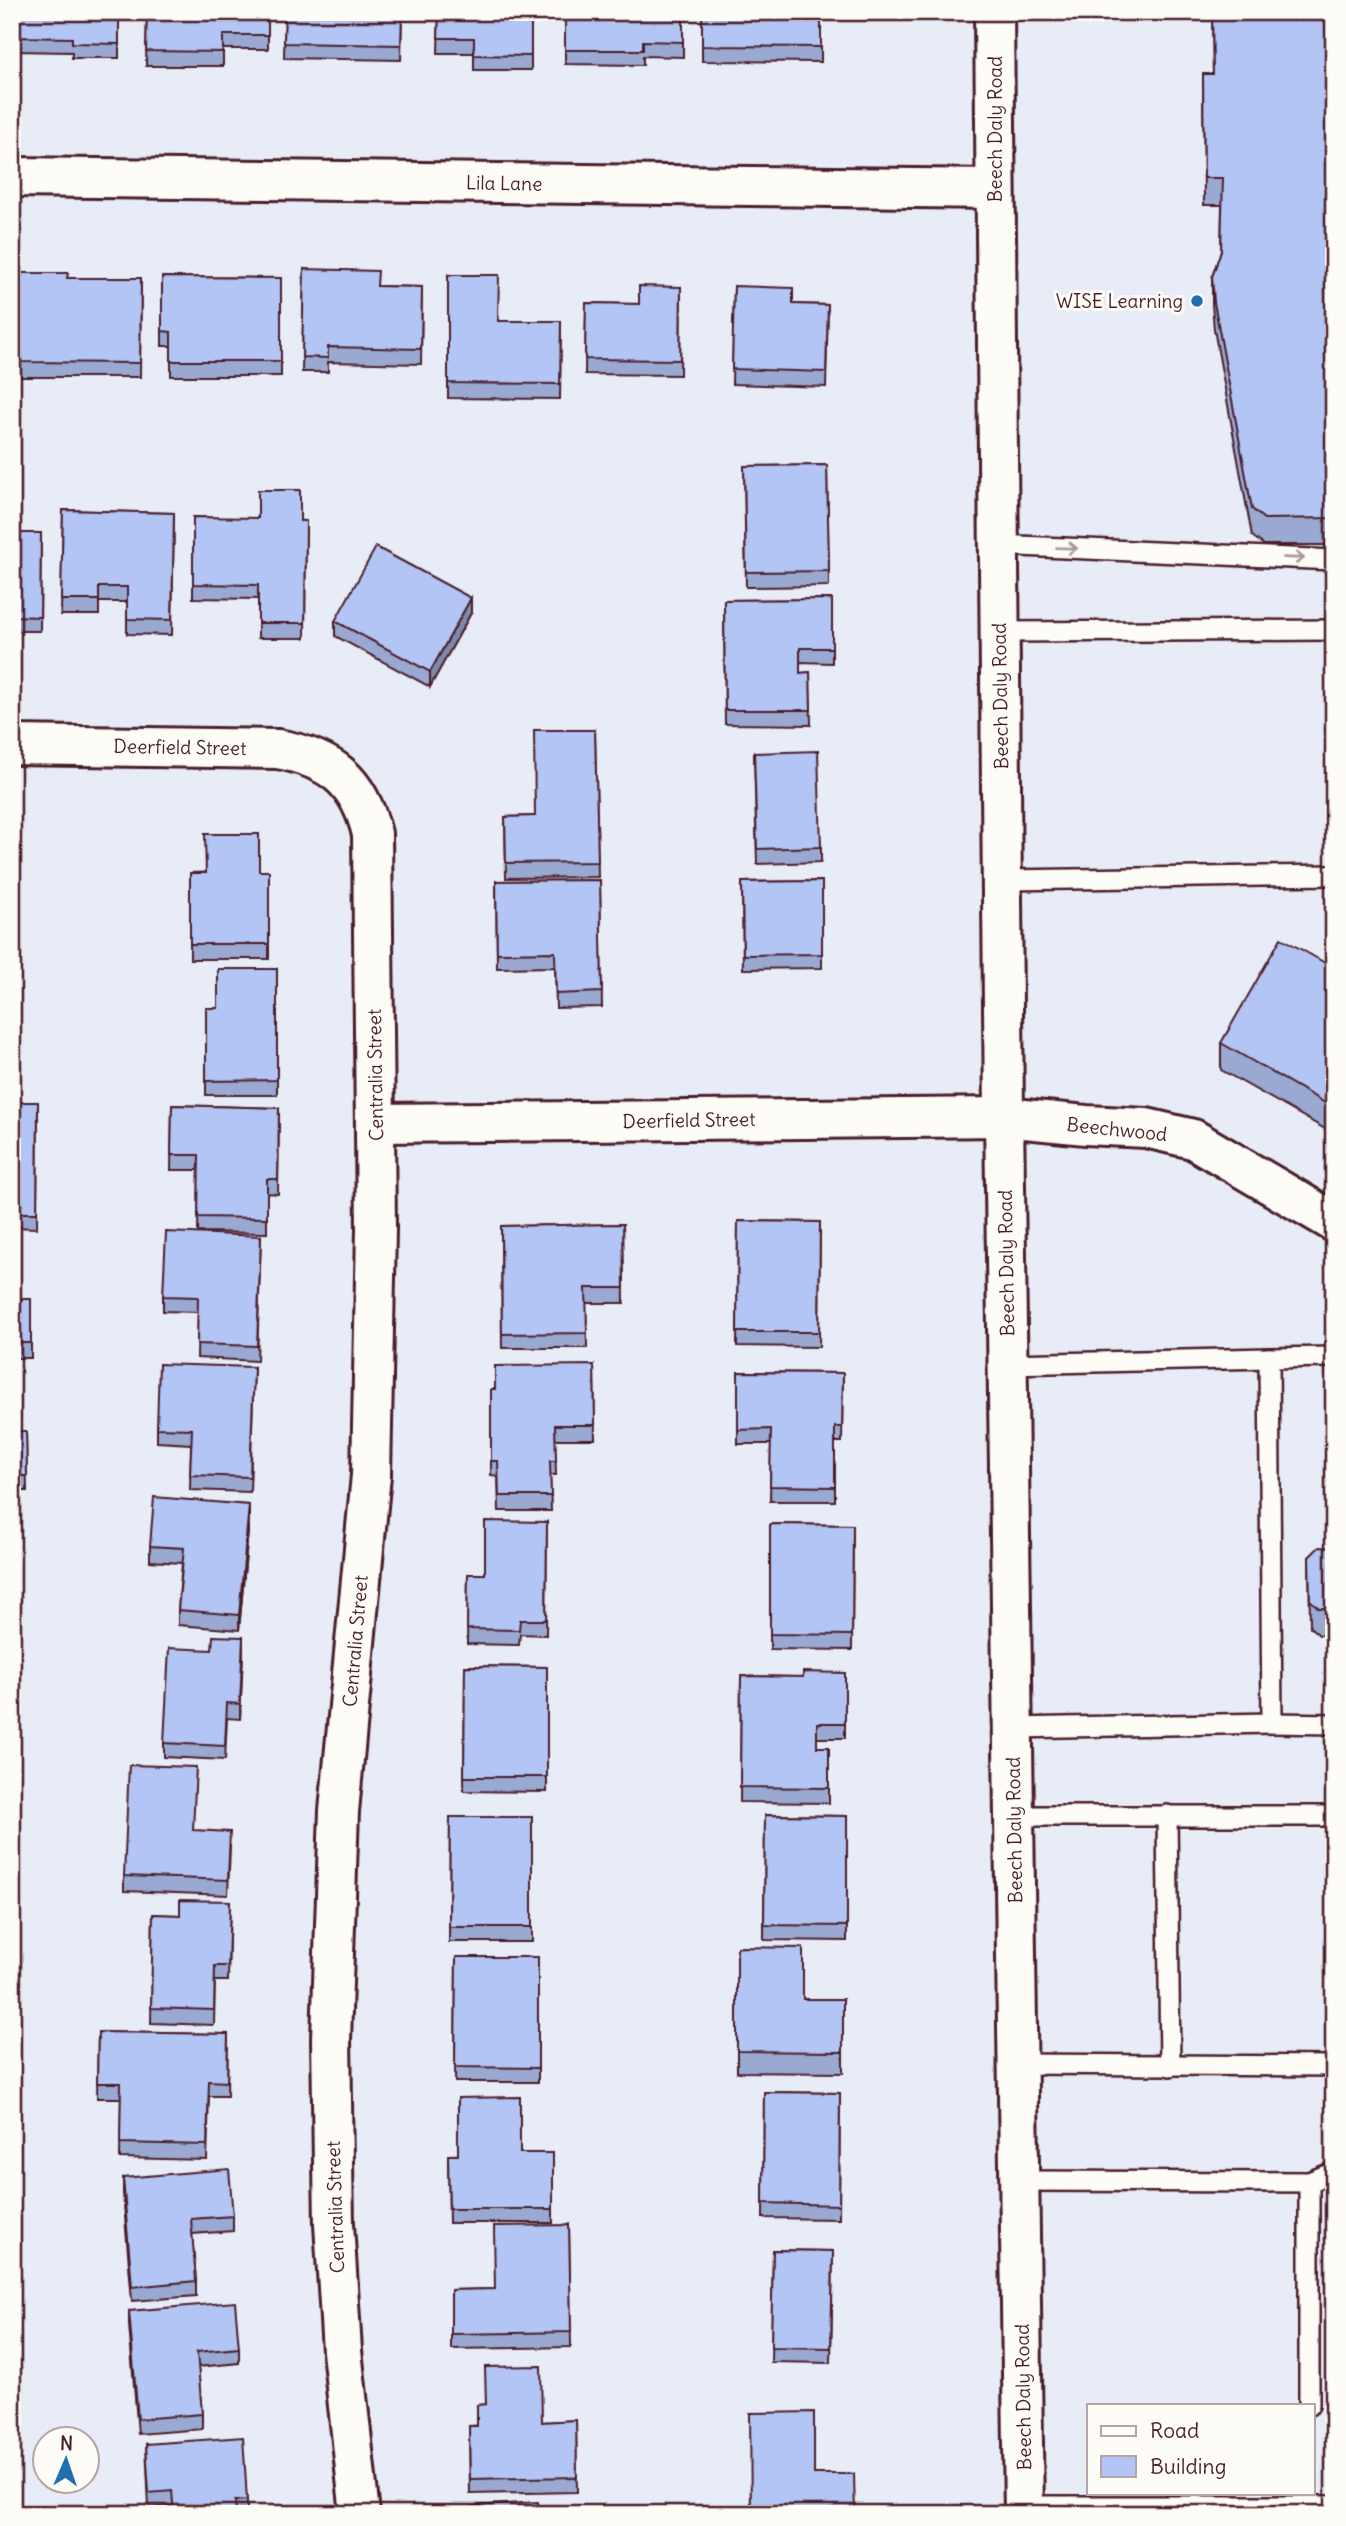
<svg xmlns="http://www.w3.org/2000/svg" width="1346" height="2526" viewBox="0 0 1346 2526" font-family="Delius,sans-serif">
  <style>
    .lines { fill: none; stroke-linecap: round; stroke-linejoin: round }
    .lane-casing { stroke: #4a1f2b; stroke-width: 24 }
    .street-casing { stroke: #4a1f2b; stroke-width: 44 }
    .secondary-casing { stroke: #4a1f2b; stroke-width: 44 }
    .lane { stroke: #fdfcf7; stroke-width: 19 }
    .street { stroke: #fdfcf7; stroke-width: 38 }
    .secondary { stroke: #fdfcf7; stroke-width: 38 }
    .wall { fill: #9aa9d2; stroke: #4a1f2b; stroke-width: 2 }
    .shaded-wall { fill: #7d8aab; stroke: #4a1f2b; stroke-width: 2 }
    .building { fill: #b3c5f4; stroke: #4a1f2b; stroke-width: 2 }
    .oneway { stroke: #ac999b }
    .poi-dot { fill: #1f6fb2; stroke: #fdfcf7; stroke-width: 2.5 }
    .labels { text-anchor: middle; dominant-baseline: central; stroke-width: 6; stroke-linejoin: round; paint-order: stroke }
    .street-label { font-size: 19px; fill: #4a1f2b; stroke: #fdfcf7 }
    .poi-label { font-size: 19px; fill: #4a1f2b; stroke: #fdfcf7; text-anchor: end }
  </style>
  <rect width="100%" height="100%" fill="#e7ecf6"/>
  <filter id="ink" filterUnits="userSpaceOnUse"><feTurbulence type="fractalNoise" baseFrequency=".0143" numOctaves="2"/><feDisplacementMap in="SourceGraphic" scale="14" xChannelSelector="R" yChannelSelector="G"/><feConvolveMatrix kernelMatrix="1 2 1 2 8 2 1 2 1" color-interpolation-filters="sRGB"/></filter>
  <g filter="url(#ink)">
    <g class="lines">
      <!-- lane casing -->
      <g class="lane-casing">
        <g id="lane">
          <path d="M 999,545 L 1334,560"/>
          <path d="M 999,632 L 1334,630"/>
          <path d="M 1002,880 L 1334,875"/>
          <path d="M 1269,1358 L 1334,1357"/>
          <path d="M 1007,1364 L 1269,1358 L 1272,1723 L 1012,1728"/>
          <path d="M 1272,1723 L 1334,1724"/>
          <path d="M 1167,1815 L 1170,2066"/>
          <path d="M 1014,1816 L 1334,1816"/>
          <path d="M 1018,2064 L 1334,2066"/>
          <path d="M 1020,2181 L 1309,2182 L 1334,2172"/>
          <path d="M 1309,2182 L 1309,2405"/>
          <path d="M 1024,2506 L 1334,2506"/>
        </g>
      </g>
      <!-- street casing -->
      <g class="street-casing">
        <g id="street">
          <path d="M 12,177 L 995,189"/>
          <path d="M 12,745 L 278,749 C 331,759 359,780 372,834 L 376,1229 L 371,1475 L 339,1811 L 331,2039 L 334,2224 L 342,2351 L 360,2514"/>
          <path d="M 375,1123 L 1004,1117 L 1086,1125 L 1146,1128 L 1193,1139 L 1334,1222"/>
        </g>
      </g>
      <!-- secondary casing -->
      <g class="secondary-casing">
        <path id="secondary" d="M 994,12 L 1004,1117 L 1024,2514"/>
      </g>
      <!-- lane -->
      <use href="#lane" class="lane"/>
      <!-- street -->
      <use href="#street" class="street"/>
      <!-- secondary -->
      <use href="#secondary" class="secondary"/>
    </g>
    <!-- wall -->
    <g class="wall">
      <path d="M 12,12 L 119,12 L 119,58 L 72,58 L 72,52 L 12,51 Z"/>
      <path d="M 147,12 L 268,12 L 268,49 L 223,49 L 223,66 L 146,66 Z"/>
      <path d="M 285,12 L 402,12 L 401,60 L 284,58 Z"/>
      <path d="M 439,12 L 531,12 L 531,70 L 474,70 L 474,53 L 438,53 Z"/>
      <path d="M 565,12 L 683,12 L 683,57 L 643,56 L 643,65 L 565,64 Z"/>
      <path d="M 702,12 L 821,12 L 821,62 L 702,61 Z"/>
      <path d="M 1212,12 L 1334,12 L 1334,545 L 1264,545 L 1252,536 L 1214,329 L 1212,304 L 1212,277 L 1221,251 L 1222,205 L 1204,205 L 1203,74 L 1213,74 Z"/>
      <path d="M 304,269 L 378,286 L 422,287 L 421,364 L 328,362 L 328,372 L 302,372 Z"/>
      <path d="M 20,273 L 67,278 L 141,278 L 140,377 L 19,377 Z"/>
      <path d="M 448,275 L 498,321 L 561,321 L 560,399 L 448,398 Z"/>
      <path d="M 162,277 L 281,278 L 281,376 L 171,376 L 171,346 L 162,346 Z"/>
      <path d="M 734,286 L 793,304 L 828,305 L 826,387 L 732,384 Z"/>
      <path d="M 681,287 L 680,375 L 585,374 L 586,303 L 639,304 Z"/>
      <path d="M 827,465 L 829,586 L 746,587 L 744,466 Z"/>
      <path d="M 63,510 L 174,513 L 172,635 L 127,634 L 127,602 L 99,602 L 99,615 L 61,615 Z"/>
      <path d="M 193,517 L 306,521 L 305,638 L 258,638 L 258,599 L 193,598 Z"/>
      <path d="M 12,533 L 41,533 L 40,631 L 12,631 Z"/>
      <path d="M 832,599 L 832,663 L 800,662 L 800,673 L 810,672 L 811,725 L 725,724 L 724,600 Z"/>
      <path d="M 471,613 L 430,687 L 335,636 L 335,621 Z"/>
      <path d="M 595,730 L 598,877 L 506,878 L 505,817 L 535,816 Z"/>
      <path d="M 754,753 L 821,847 L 821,862 L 757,864 Z"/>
      <path d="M 12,836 L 15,836 L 14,961 L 12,961 Z"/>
      <path d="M 259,871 L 269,871 L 269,959 L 190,959 L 190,873 Z"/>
      <path d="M 600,880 L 602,1007 L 556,1008 L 555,967 L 497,968 L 496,881 Z"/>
      <path d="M 822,881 L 822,968 L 743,969 L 742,882 Z"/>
      <path d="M 1334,968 L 1334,1134 L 1221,1070 L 1221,1043 Z"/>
      <path d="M 277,969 L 277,1095 L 206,1095 L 206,1008 L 218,1008 Z"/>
      <path d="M 12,1102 L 38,1102 L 37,1228 L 12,1227 Z"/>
      <path d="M 172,1105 L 279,1108 L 278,1194 L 267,1193 L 267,1233 L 198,1232 L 199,1170 L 171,1170 Z"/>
      <path d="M 738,1221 L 820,1222 L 819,1347 L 737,1346 Z"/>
      <path d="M 623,1224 L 624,1303 L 586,1303 L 587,1348 L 502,1348 L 501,1226 Z"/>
      <path d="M 261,1236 L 257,1361 L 197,1358 L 198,1312 L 163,1311 L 163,1296 Z"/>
      <rect x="12" y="1299" width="19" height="59"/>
      <path d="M 594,1365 L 595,1439 L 555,1439 L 556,1475 L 550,1475 L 551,1511 L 499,1511 L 498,1476 L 491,1475 L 491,1389 L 495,1389 Z"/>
      <path d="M 254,1367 L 250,1492 L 190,1490 L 191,1444 L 157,1442 L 157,1428 Z"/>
      <path d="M 738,1372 L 843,1373 L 842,1442 L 835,1442 L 835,1501 L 770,1501 L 771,1444 L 738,1444 Z"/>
      <path d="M 12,1431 L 26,1431 L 27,1491 L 12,1491 Z"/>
      <path d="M 249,1520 L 239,1630 L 178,1625 L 178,1610 L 182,1563 L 150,1561 L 150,1546 Z"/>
      <path d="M 547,1522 L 546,1635 L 520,1634 L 519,1645 L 467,1644 L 468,1574 L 485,1574 Z"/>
      <path d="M 770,1524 L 853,1525 L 852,1650 L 770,1649 Z"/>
      <path d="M 1334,1548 L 1334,1634 L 1319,1635 L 1310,1627 L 1309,1557 Z"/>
      <path d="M 243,1652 L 240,1719 L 227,1718 L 225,1760 L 164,1757 L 164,1743 Z"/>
      <path d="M 465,1666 L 547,1667 L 547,1792 L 464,1791 Z"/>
      <path d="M 845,1673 L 845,1738 L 817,1738 L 817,1747 L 829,1747 L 829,1803 L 740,1802 L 741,1676 L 803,1677 Z"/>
      <path d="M 765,1815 L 847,1816 L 847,1941 L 764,1940 Z"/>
      <path d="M 450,1817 L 532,1817 L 532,1942 L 449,1942 Z"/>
      <path d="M 194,1831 L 230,1846 L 228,1895 L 124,1891 L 124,1876 Z"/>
      <path d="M 230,1901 L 228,1981 L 215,1981 L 214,2025 L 151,2023 L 153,1914 L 180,1915 Z"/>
      <path d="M 737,1947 L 803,1999 L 843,1999 L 843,2073 L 737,2072 Z"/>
      <path d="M 456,1957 L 538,1957 L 538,2082 L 455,2082 Z"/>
      <path d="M 98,2032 L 228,2034 L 227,2096 L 209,2096 L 207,2160 L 120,2158 L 121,2098 L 97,2098 Z"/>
      <path d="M 764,2092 L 840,2093 L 839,2219 L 763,2218 Z"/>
      <path d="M 553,2153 L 553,2223 L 449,2223 L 448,2155 Z"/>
      <path d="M 123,2178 L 233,2216 L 233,2231 L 192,2234 L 196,2281 L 196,2296 L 132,2301 L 123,2193 Z"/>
      <path d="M 569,2225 L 571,2347 L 451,2349 L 451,2290 L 495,2289 Z"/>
      <path d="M 773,2250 L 833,2251 L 831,2363 L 771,2362 Z"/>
      <path d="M 129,2311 L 239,2348 L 239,2363 L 198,2367 L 202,2414 L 202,2429 L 138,2434 L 129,2325 Z"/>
      <path d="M 576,2420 L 577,2492 L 470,2494 L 469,2426 Z"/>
      <path d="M 146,2444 L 247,2500 L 247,2514 L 173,2514 L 172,2506 L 149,2508 Z"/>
    </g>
    <!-- shaded-wall -->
    <g class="shaded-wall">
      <path d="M 471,598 L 471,613 L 430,687 L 430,672 Z"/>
      <path d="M 249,1505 L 249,1520 L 239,1630 L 239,1615 Z"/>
      <path d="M 243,1637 L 243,1652 L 240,1719 L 240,1704 Z"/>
    </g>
    <!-- building -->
    <g class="building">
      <path d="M 12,12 L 119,12 L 119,44 L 72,43 L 72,38 L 12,37 Z"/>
      <path d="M 147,12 L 268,12 L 268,35 L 223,35 L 223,52 L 146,51 Z"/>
      <path d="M 285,12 L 402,12 L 401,45 L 284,43 Z"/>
      <path d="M 439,12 L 531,12 L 531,56 L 474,55 L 474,38 L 438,38 Z"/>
      <path d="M 565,12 L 683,12 L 683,42 L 643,41 L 643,50 L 565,50 Z"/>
      <path d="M 702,12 L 821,12 L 821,47 L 702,46 Z"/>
      <path d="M 1212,12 L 1334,12 L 1334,518 L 1264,519 L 1252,509 L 1214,302 L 1212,277 L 1221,251 L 1223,178 L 1204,178 L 1203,74 L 1213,74 Z"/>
      <path d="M 304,269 L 378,271 L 377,286 L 422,287 L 421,349 L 328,347 L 328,358 L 302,357 Z"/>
      <path d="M 20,273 L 68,273 L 67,278 L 141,278 L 140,363 L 19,362 Z"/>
      <path d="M 448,275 L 499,275 L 498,321 L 561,321 L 560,384 L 448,383 Z"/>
      <path d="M 162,277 L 281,278 L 281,361 L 171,361 L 171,332 L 162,331 Z"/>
      <path d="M 639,286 L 681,287 L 680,360 L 585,359 L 586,303 L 639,304 Z"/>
      <path d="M 734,286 L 793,288 L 793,304 L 828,305 L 826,372 L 732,369 Z"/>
      <path d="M 827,465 L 829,571 L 746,572 L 744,466 Z"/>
      <path d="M 258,490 L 300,490 L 300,521 L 306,521 L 305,623 L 258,623 L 258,585 L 193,584 L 193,517 L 258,518 Z"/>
      <path d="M 63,510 L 174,513 L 172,620 L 127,619 L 127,587 L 99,587 L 99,600 L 61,600 Z"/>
      <path d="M 12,533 L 41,533 L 40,617 L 12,616 Z"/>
      <path d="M 376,547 L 471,598 L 430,672 L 335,621 Z"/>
      <path d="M 832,599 L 832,648 L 800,648 L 800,673 L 810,672 L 811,710 L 725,710 L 724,600 Z"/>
      <path d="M 534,730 L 595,730 L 598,862 L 506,863 L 505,817 L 535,816 Z"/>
      <path d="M 818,751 L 821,847 L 757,849 L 754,753 Z"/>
      <path d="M 205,834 L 259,834 L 259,871 L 269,871 L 269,944 L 190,944 L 190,873 L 206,873 Z"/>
      <path d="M 12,836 L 15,836 L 14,947 L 12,947 Z"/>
      <path d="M 600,880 L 602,992 L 556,994 L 555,952 L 497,953 L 496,881 Z"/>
      <path d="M 822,881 L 822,954 L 743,955 L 742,882 Z"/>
      <path d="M 1281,938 L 1334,968 L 1334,1108 L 1221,1043 Z"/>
      <path d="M 218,969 L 277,969 L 277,1080 L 206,1081 L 206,1008 L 218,1008 Z"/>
      <path d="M 12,1102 L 38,1102 L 37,1213 L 12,1213 Z"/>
      <path d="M 172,1105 L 279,1108 L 278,1179 L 267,1179 L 267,1218 L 198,1217 L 199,1155 L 171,1155 Z"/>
      <path d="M 738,1221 L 820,1222 L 819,1332 L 737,1332 Z"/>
      <path d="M 623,1224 L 624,1288 L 586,1288 L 587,1333 L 502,1334 L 501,1226 Z"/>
      <path d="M 166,1232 L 261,1236 L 257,1346 L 197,1344 L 198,1297 L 163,1296 Z"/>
      <rect x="12" y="1299" width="19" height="44"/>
      <path d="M 159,1364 L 254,1367 L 250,1477 L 190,1475 L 192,1429 L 157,1428 Z"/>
      <path d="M 594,1365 L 595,1425 L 555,1425 L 556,1461 L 550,1461 L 551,1496 L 499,1496 L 498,1461 L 491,1461 L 491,1389 L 495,1389 L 495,1366 Z"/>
      <path d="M 738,1372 L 843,1373 L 842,1427 L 835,1427 L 835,1487 L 770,1486 L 771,1429 L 738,1430 Z"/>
      <path d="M 12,1431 L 26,1431 L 27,1476 L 12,1476 Z"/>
      <path d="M 154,1497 L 249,1505 L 239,1615 L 178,1610 L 184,1548 L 150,1546 Z"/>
      <path d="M 485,1521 L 547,1522 L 546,1620 L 520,1620 L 519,1630 L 467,1629 L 468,1574 L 485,1574 Z"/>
      <path d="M 770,1524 L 853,1525 L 852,1635 L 770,1634 Z"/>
      <path d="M 1319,1547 L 1334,1548 L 1334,1608 L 1319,1608 L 1310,1600 L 1309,1557 Z"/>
      <path d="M 213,1636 L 243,1637 L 240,1704 L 227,1703 L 225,1746 L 164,1743 L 169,1648 L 212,1650 Z"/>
      <path d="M 465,1666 L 547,1667 L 547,1777 L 464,1777 Z"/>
      <path d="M 803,1672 L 845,1673 L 845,1723 L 817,1723 L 817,1747 L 829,1747 L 829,1788 L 740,1787 L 741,1676 L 803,1677 Z"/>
      <path d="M 129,1765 L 196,1767 L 193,1830 L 230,1832 L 228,1880 L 124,1876 Z"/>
      <path d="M 765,1815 L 847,1816 L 847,1926 L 764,1925 Z"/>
      <path d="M 450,1817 L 532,1817 L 532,1927 L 449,1927 Z"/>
      <path d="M 180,1900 L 230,1901 L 228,1966 L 215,1966 L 214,2010 L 151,2008 L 153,1914 L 180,1915 Z"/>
      <path d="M 737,1947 L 803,1948 L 803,1999 L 843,1999 L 843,2052 L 737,2051 Z"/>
      <path d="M 456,1957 L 538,1957 L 538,2068 L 455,2067 Z"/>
      <path d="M 98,2032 L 228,2034 L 227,2082 L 209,2081 L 207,2145 L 120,2143 L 121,2083 L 97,2083 Z"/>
      <path d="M 764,2092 L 840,2093 L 839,2205 L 763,2203 Z"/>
      <path d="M 520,2097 L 520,2153 L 553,2153 L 553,2209 L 449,2209 L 448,2155 L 458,2155 L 458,2098 Z"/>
      <path d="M 229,2169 L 233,2216 L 191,2219 L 196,2281 L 132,2287 L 123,2178 Z"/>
      <path d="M 569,2225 L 571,2332 L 451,2334 L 451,2290 L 495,2289 L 494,2226 Z"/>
      <path d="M 773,2250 L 833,2251 L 831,2348 L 771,2347 Z"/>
      <path d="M 235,2302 L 239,2348 L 197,2352 L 202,2414 L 138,2419 L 129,2311 Z"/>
      <path d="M 541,2366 L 542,2422 L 576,2420 L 577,2477 L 470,2479 L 469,2426 L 477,2426 L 477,2405 L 486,2404 L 485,2367 Z"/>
      <path d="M 814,2412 L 814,2474 L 854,2474 L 855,2514 L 751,2514 L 750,2413 Z"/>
      <path d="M 243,2437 L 247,2500 L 235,2501 L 236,2514 L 174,2514 L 172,2491 L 149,2493 L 146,2444 Z"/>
      <path d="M 538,2502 L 539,2514 L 473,2514 L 473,2506 Z"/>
    </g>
    <!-- one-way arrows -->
    <defs><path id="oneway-shaft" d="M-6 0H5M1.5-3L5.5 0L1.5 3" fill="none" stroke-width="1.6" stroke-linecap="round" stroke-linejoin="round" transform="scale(1.75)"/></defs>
    <g class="oneway">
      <use href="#oneway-shaft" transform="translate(1067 548) rotate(2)"/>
      <use href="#oneway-shaft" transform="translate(1294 558) rotate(2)"/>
    </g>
  </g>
  <!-- markers -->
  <circle class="poi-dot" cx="1197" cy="301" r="7"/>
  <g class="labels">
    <!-- street labels -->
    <g class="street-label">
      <text transform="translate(995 129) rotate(-90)">Beech Daly Road</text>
      <text transform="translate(504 183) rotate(1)">Lila Lane</text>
      <text transform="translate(1000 696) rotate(-91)">Beech Daly Road</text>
      <text transform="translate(180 747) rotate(1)">Deerfield Street</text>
      <text transform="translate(375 1075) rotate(-91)">Centralia Street</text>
      <text transform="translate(689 1120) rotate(-1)">Deerfield Street</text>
      <text transform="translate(1117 1129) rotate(6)">Beechwood</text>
      <text transform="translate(1006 1263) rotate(-91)">Beech Daly Road</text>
      <text transform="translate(355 1641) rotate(-85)">Centralia Street</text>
      <text transform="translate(1014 1830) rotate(-91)">Beech Daly Road</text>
      <text transform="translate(335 2207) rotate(-92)">Centralia Street</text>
      <text transform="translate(1023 2397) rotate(-91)">Beech Daly Road</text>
    </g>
    <!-- poi labels -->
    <g class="poi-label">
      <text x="1183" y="301">WISE Learning</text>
    </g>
  </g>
  <!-- margin -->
  <rect width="1346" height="2526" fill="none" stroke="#fdfcf7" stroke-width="42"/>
  <rect x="21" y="21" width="1304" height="2484" fill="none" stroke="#4a1f2b" stroke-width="2.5" filter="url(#ink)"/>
  <!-- legend -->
  <rect x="1087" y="2404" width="228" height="91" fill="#fdfcf7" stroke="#b5a4a5" stroke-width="2"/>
  <rect x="1101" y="2426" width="35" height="10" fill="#fdfcf7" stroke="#b5a4a5" stroke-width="2"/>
  <text x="1150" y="2438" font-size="21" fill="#4a1f2b">Road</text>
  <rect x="1101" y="2456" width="35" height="21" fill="#b3c5f4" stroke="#b5a4a5" stroke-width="2"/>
  <text x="1150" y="2474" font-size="21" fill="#4a1f2b">Building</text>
  <!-- north arrow -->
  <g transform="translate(66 2460) rotate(2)"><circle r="33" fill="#fdfcf7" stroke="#b5a4a5" stroke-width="2"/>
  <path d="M0-5L12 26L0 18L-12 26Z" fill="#1f6fb2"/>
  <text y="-10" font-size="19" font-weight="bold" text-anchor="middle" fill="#4a1f2b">N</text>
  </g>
</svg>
